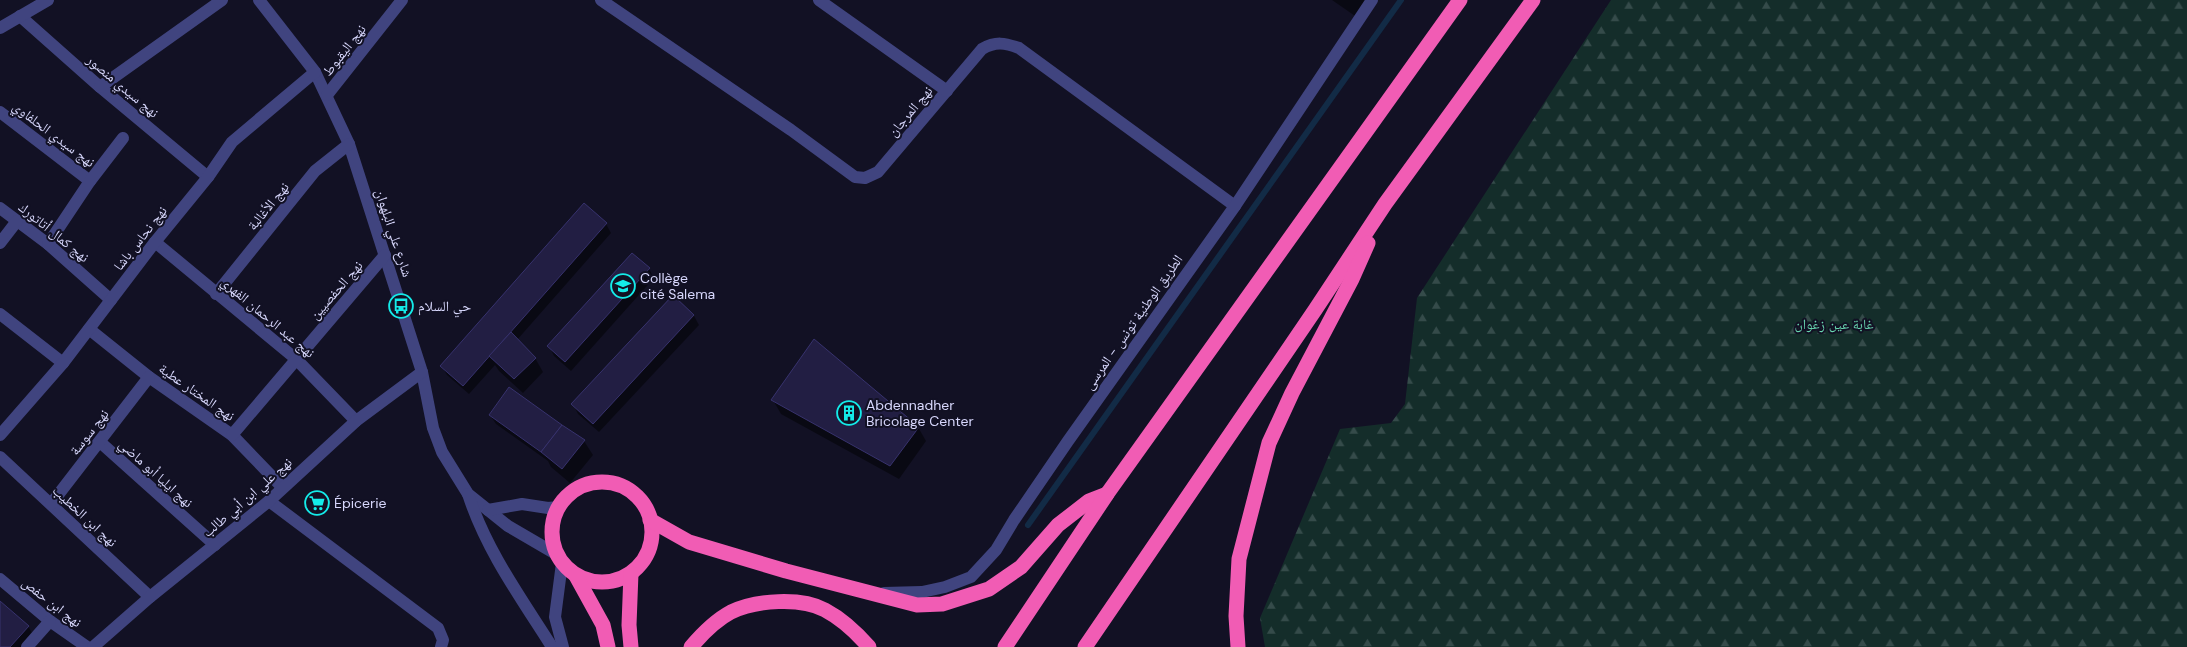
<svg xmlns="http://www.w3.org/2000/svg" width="2187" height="647" viewBox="0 0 2187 647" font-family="'DM Sans','Noto Naskh Arabic',sans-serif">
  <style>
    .forest { fill: url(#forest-firs) }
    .shadow { fill: #0007 }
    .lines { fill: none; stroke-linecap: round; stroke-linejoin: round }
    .stream { stroke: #122b46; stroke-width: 6 }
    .building { fill: #221e43; stroke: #37326d }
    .minor { stroke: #40447f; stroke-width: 12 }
    .highway { stroke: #f15cb4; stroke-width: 15 }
    .labels { text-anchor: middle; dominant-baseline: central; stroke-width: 4; stroke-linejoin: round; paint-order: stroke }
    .street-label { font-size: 14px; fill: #d7d7fc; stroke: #121124 }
    .poi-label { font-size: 14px; fill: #d7d7fc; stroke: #121124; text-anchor: start }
    .park-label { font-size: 14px; fill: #68d6af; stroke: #121124 }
  </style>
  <defs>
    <pattern id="forest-firs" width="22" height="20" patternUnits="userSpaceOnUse" patternTransform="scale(1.25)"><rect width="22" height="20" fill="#142d2a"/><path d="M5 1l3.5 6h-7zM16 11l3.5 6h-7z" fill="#354b4a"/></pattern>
  </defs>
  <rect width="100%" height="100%" fill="#121124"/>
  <!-- forest -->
  <path class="forest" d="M 1611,0 L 2187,0 L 2187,647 L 1265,647 L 1260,618 L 1340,429 L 1391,423 L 1405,404 L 1417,298 Z"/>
  <!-- shadow -->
  <g class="shadow">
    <path d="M 1332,0 L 1370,0 L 1358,18 Z"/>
    <path d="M 584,205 L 606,224 L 611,233 L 517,340 L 535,358 L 543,372 L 523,393 L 499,371 L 495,365 L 469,394 L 447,375 L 442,366 Z"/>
    <path d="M 633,254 L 649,269 L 654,278 L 571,371 L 554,356 L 549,346 Z"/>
    <path d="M 673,297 L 694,316 L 699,325 L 599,432 L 578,414 L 573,404 Z"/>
    <path d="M 773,400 L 918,427 L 926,441 L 899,479 L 781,414 Z"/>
    <path d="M 490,415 L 561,426 L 584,441 L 593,455 L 570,483 L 551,467 L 548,461 L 496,424 Z"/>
    <path d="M 0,602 L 28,626 L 36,640 L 30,647 L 0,647 Z"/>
  </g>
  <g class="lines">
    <!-- stream -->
    <path class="stream" d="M 1028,525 L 1401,0"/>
  </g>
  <!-- building -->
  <g class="building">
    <path d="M 584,203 L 607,223 L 463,386 L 440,366 Z"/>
    <path d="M 632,253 L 650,268 L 565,362 L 547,346 Z"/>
    <path d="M 673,295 L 694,315 L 593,424 L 571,404 Z"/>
    <path d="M 511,332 L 536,358 L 514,379 L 489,356 Z"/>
    <path d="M 814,339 L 919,427 L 890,466 L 771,400 Z"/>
    <path d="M 509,387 L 562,425 L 541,452 L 489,415 Z"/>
    <path d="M 562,425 L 585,440 L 562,469 L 541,452 Z"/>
    <path d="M 0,601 L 29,626 L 10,647 L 0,647 Z"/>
  </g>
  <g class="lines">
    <!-- minor -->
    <g class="minor">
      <path d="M 259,0 L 315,72 L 349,144 L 422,372 L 433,428 L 442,452 L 468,494 L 508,526 L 556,554"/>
      <path d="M 601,0 L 791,130 L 855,177 L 865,178 L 878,172 L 982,49 C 996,41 1005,43 1019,48 L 1235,206"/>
      <path d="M 819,0 L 947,91"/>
      <path d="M 20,16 L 100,87 L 208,177"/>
      <path d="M 0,28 L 48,0"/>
      <path d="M 100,87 L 222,0"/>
      <path d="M 327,95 L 402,0"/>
      <path d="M 0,112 L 90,181"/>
      <path d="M 0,208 L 48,244 L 111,300"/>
      <path d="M 155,242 L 296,359 L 356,421"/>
      <path d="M 0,243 L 17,221"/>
      <path d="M 48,244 L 90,181 L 123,138"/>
      <path d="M 216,294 L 315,171 L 349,144"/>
      <path d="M 0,314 L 63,363"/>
      <path d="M 89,329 L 149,377 L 232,435 L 282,487"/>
      <path d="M 0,435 L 63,363 L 155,242 L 208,177 L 232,142 L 315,72"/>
      <path d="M 232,435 L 385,255"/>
      <path d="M 100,442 L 215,545"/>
      <path d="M 0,457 L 150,597"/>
      <path d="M 468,494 C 486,550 521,598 552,647"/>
      <path d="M 269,501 L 438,628 L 443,640 L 441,647"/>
      <path d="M 51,504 L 149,377"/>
      <path d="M 488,510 L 522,504 L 548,508 L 558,507"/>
      <path d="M 562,563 L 555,617 L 563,647"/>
      <path d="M 0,579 L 50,621 L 87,647"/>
      <path d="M 884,593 L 922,592 L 945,587 L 971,577 L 996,550 L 1014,520 L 1068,441 L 1235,206 L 1372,0"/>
      <path d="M 27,647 L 50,621"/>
      <path d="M 93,647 L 150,597 L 269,501 L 356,421 L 422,372"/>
    </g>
    <!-- highway -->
    <g class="highway">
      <circle cx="602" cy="532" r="50"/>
      <path d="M 650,520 L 689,542 L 786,571 L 917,605 L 942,604 L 989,589 L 1021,567 L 1058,525 L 1089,501 L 1107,494"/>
      <path d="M 576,576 L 603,625 L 608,647"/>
      <path d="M 631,647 L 629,625 L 631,573"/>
      <path d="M 691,647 C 702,634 716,620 731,612 C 756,600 801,597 825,610 C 842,619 856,632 869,647"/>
      <path d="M 1005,647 L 1107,494 L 1460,0"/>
      <path d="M 1085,647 L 1315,310 L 1385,204 L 1533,0"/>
      <path d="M 1238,647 L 1236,616 L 1239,559 L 1269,443 L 1292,393 L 1352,279 L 1368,243"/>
    </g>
  </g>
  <!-- icons -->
  <defs>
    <g id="school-ring" transform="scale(1.25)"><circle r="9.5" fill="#121124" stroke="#14ebe9" stroke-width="1.5"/><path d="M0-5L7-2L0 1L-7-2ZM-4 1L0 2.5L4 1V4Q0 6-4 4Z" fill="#14ebe9"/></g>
    <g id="bus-ring" transform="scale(1.25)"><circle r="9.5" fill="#121124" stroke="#14ebe9" stroke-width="1.5"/><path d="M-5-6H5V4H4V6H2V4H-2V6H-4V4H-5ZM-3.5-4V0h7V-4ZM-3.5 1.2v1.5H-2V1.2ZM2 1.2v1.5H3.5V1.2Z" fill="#14ebe9"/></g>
    <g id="building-ring" transform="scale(1.25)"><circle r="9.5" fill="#121124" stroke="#14ebe9" stroke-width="1.5"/><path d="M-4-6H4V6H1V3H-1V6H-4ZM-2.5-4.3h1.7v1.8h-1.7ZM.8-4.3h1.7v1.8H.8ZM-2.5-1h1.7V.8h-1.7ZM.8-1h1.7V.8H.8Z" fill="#14ebe9"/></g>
    <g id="supermarket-ring" transform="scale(1.25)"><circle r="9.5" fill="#121124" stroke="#14ebe9" stroke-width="1.5"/><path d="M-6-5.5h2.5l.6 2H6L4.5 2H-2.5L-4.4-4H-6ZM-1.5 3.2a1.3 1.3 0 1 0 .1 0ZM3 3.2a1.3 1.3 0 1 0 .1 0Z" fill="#14ebe9"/></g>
  </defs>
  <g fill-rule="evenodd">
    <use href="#school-ring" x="623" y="286"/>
    <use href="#bus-ring" x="401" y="306"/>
    <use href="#building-ring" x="849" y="413"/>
    <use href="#supermarket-ring" x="317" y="503"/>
  </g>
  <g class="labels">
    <!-- street labels -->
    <g class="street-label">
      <text transform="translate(344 50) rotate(-52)">نهج اليقبوط</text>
      <text transform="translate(123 86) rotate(40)">نهج سيدي منصور</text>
      <text transform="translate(910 111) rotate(-50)">نهج المرجان</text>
      <text transform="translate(54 134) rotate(37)">نهج سيدي الحلفاوي</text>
      <text transform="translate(268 206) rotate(-51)">نهج الأغالبة</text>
      <text transform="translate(54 232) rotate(39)">نهج كمال أتاتورك</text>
      <text transform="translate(394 233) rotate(72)">شارع علي البلهوان</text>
      <text transform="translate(140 238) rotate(-52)">نهج نحاس باشا</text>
      <text transform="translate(336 290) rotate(-49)">نهج الحفصيين</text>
      <text transform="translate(268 317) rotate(40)">نهج عبد الرحمان الفهري</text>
      <text transform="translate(1133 322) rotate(-55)">الطريق الوطنية تونس - المرسى</text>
      <text transform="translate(197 392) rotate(35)">نهج المختار عطية</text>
      <text transform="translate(89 432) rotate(-52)">نهج سوسة</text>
      <text transform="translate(156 473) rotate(42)">نهج ايليا أبو ماضي</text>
      <text transform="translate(247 497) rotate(-41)">نهج علي ابن أبي طالب</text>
      <text transform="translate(85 516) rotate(43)">نهج ابن الخطيب</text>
      <text transform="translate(52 602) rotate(38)">نهج ابن حفص</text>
    </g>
    <!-- poi labels -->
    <g class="poi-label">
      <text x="640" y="278">Collège<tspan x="640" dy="16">cité Salema</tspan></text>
      <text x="418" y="306">حي السلام</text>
      <text x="866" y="405">Abdennadher<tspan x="866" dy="16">Bricolage Center</tspan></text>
      <text x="334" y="503">Épicerie</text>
    </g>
    <!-- park labels -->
    <g class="park-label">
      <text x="1834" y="324">غابة عين زغوان</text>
    </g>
  </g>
</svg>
